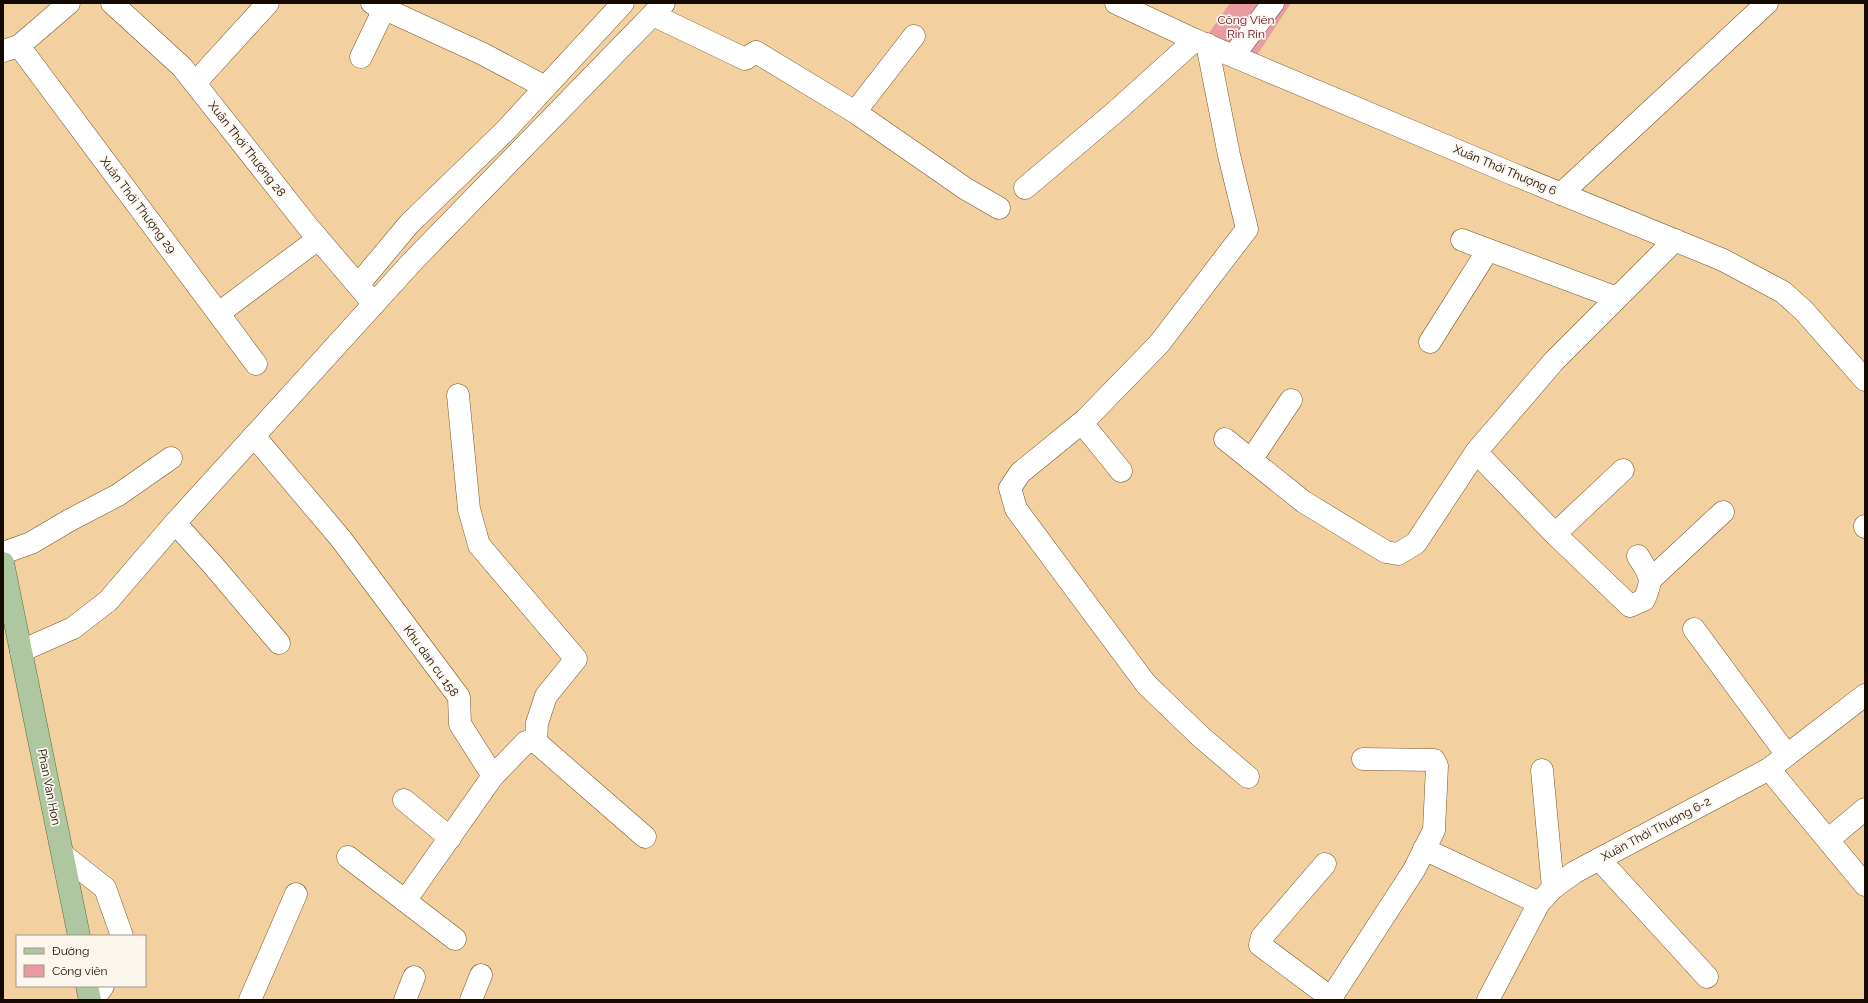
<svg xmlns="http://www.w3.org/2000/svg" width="1868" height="1003" viewBox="0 0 1868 1003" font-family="Raleway,sans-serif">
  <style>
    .green { fill: #e89ba0 }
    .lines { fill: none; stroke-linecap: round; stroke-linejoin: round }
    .minor-casing { stroke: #735527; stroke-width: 23 }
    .major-casing { stroke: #556d3e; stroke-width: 23 }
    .minor { stroke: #fff; stroke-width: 22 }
    .major { stroke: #aec7a0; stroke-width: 22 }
    .labels { text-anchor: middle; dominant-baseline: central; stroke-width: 3.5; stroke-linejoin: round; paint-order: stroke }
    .park-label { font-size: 12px; fill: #641022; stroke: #fdf6ed }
    .street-label { font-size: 12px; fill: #150a00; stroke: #fdf6ed }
  </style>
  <rect width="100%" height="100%" fill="#f3d0a0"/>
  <!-- green -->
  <path class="green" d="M 1230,3 L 1291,3 L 1255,58 L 1209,33 Z"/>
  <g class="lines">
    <!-- minor casing -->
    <g class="minor-casing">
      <g id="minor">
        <path d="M 112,3 L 182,67 L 309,228 L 374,304"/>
        <path d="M 372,3 L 483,54 L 545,87"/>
        <path d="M 1116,3 L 1195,40 L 1508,172 L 1723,260 L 1783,292 L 1804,311 L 1865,380"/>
        <path d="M 653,15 L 745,59 L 756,52 L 855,112 L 966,189 L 999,208"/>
        <path d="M 1207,44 L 1229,155 L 1247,229 L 1159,344 L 1085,420 L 1020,473 L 1010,488 L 1016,509 L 1146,684 L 1201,737 L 1248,777"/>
        <path d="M 19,46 L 256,364"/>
        <path d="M 3,51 L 19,46 L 69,3"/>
        <path d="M 1234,55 L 1273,3"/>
        <path d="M 361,57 L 384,9"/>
        <path d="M 195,83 L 268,3"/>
        <path d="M 855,112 L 914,36"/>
        <path d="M 1025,188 L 1114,113 L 1195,40"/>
        <path d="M 1561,194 L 1767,3"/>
        <path d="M 1462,240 L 1617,298"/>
        <path d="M 358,285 L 409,224 L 505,131 L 623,3"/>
        <path d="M 219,313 L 318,239"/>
        <path d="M 1430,342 L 1488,250"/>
        <path d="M 458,395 L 469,509 L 479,545 L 576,659 L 546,696 L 537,723 L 536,742"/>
        <path d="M 1082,423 L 1121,471"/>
        <path d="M 254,436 L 341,539 L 459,697 L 460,724 L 493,776 L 405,901"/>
        <path d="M 1225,439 L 1304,502 L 1386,552 L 1398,554 L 1416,543 L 1476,452"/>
        <path d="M 1251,460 L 1291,400"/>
        <path d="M 175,523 L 212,564 L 279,643"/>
        <path d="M 1865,526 L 1865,527"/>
        <path d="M 1555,534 L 1623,470"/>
        <path d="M 3,553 L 31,543 L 70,520 L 118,495 L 171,458"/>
        <path d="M 1638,556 C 1650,576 1654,578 1644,600 L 1630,606 L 1555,534 L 1476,452 L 1554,361 L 1675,240"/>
        <path d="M 1650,580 L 1723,512"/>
        <path d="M 1694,629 L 1787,755"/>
        <path d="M 21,651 L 73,628 L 108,601 L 175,523 L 412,262 L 664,3"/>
        <path d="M 1769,769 L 1865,885"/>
        <path d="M 1542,770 L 1553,888"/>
        <path d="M 493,776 L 526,742 L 536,742 L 645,837"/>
        <path d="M 404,800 L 450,838"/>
        <path d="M 1828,840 L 1865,809"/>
        <path d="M 1424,849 L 1539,903"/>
        <path d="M 63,855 L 105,888 L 122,936"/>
        <path d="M 348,857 L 455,939"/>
        <path d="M 1599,859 L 1707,977"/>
        <path d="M 1325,864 L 1262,937 L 1260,945 L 1331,998"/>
        <path d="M 93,1000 L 103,986"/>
        <path d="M 250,1000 L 296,894"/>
        <path d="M 405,1000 L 414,977"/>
        <path d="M 471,1000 L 481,975"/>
        <path d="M 1333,1000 L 1331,998 L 1414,870 L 1434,830 L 1437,766 L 1434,760 L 1363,759"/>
        <path d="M 1488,1000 L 1539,903 L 1553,888 L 1575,872 L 1769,769 L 1865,695"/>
      </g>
    </g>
    <!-- major casing -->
    <g class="major-casing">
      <g id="major">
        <path d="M 3,563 L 79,936"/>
        <path d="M 87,986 L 90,1000"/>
      </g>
    </g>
    <!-- minor -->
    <use href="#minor" class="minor"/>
    <!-- major -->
    <use href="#major" class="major"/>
  </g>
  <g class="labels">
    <!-- park labels -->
    <g class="park-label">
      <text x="1246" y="20">Công Viên<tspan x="1246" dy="14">Rin Rin</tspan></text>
    </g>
    <!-- street labels -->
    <g class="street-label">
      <text transform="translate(247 149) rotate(52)">Xuân Thới Thượng 28</text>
      <text transform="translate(1505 170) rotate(23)">Xuân Thới Thượng 6</text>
      <text transform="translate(138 205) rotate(53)">Xuân Thới Thượng 29</text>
      <text transform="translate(431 661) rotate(54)">Khu dan cu 158</text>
      <text transform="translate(49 787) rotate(79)">Phan Van Hon</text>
      <text transform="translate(1656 829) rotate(-28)">Xuân Thới Thượng 6-2</text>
    </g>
  </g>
  <!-- border -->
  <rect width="1868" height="1003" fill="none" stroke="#150a00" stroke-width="8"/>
  <!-- legend -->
  <rect x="16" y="935" width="130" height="52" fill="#fdf6ed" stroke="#a0988e"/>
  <rect x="24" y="948" width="20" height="6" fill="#aec7a0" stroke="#a0988e"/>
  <text x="52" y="955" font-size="12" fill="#150a00">Đường</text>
  <rect x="24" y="965" width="20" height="12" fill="#e89ba0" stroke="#a0988e"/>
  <text x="52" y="975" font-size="12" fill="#150a00">Công viên</text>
</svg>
